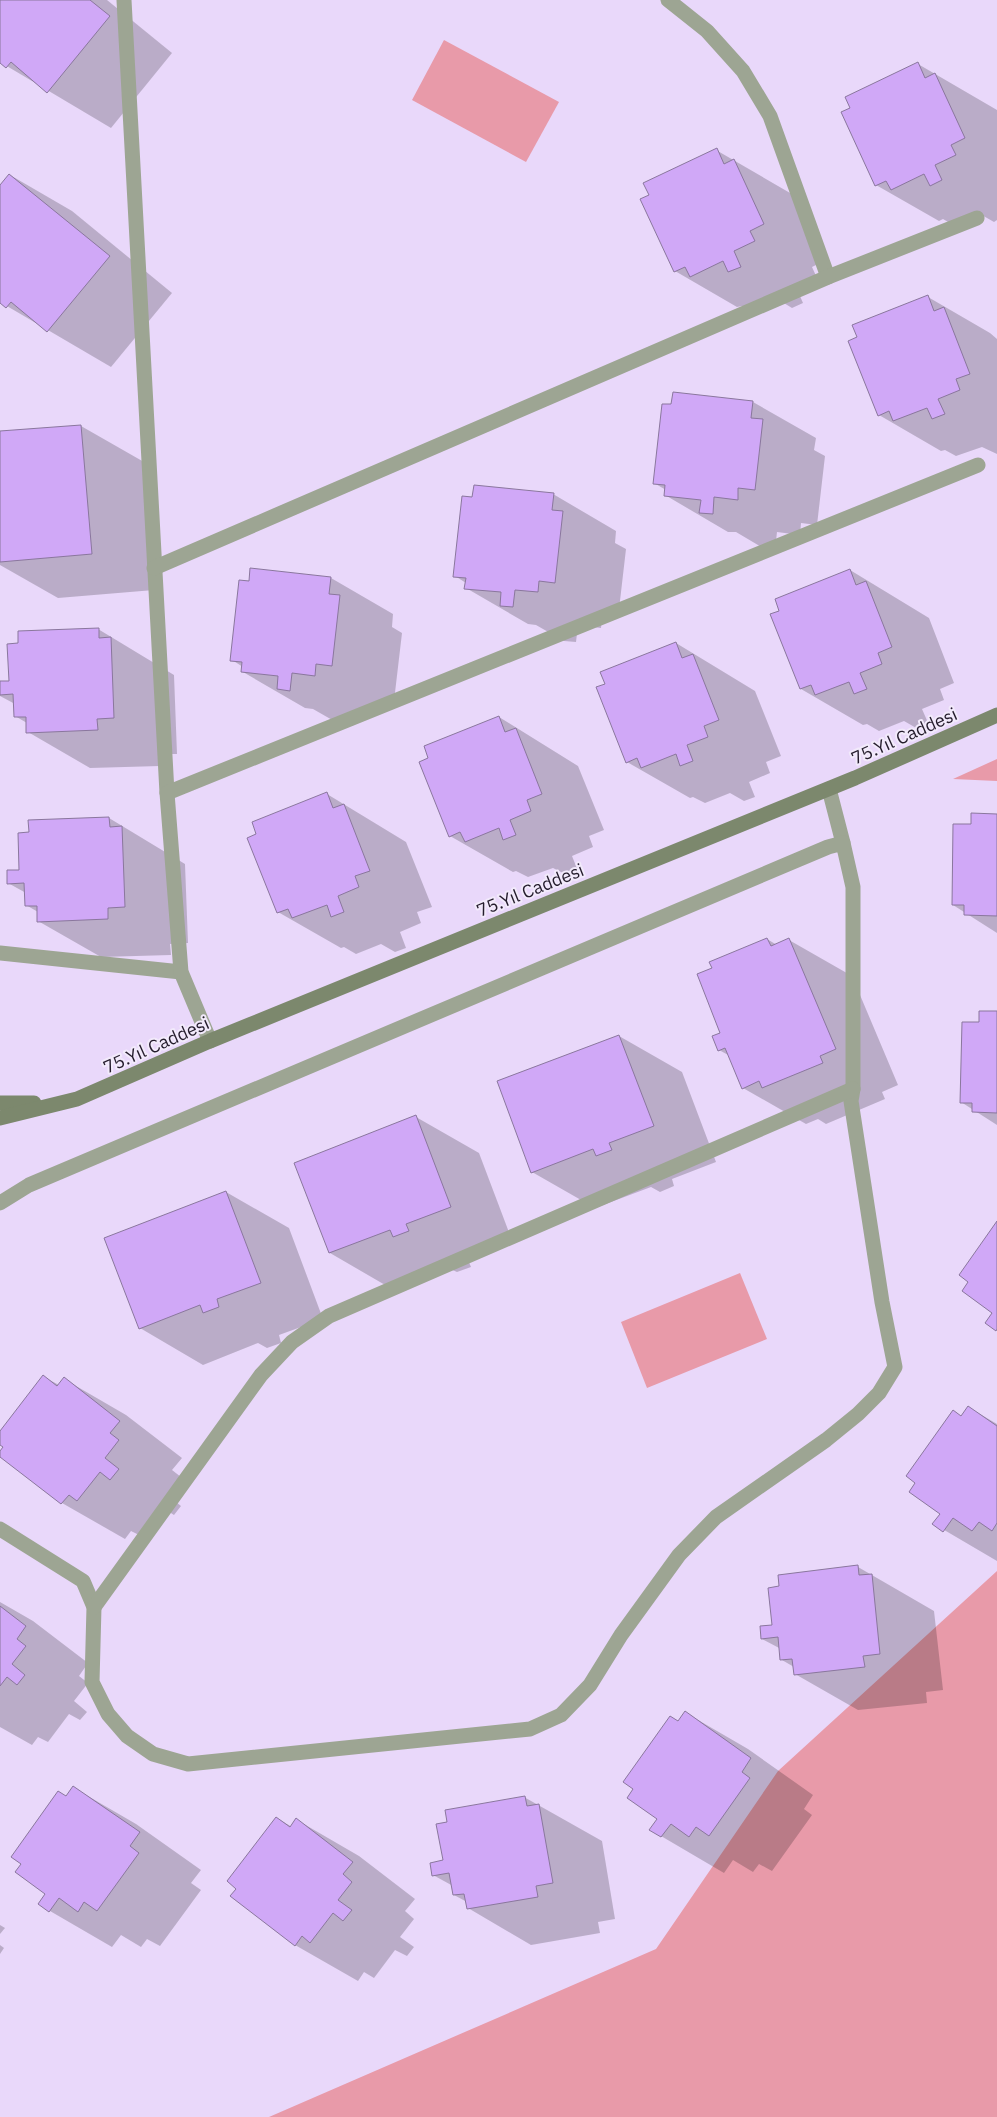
<svg xmlns="http://www.w3.org/2000/svg" width="997" height="2117" viewBox="0 0 997 2117" font-family="'IBM Plex Sans',sans-serif">
  <style>
    .green { fill: #e89aa9 }
    .shadow { fill: #0003 }
    .building { fill: #d0a8f7; stroke: #8a779d }
    .lines { fill: none; stroke-linecap: round; stroke-linejoin: round }
    .lane { stroke: #9da593; stroke-width: 15 }
    .secondary { stroke: #7c886d; stroke-width: 15 }
    .labels { text-anchor: middle; dominant-baseline: central; stroke-width: 4; stroke-linejoin: round; paint-order: stroke }
    .street-label { font-size: 18px; fill: #241c2c; stroke: #f2eafb }
  </style>
  <rect width="100%" height="100%" fill="#e9d8fa"/>
  <!-- green -->
  <g class="green">
    <path d="M 444,40 L 559,102 L 526,162 L 412,100 Z"/>
    <path d="M 997,759 L 997,781 L 953,779 Z"/>
    <path d="M 740,1273 L 767,1339 L 647,1388 L 621,1322 Z"/>
    <path d="M 997,1571 L 997,2117 L 269,2117 L 656,1949 L 778,1771 Z"/>
  </g>
  <!-- shadow -->
  <g class="shadow">
    <path d="M 0,0 L 107,0 L 172,53 L 111,128 L 0,62 Z"/>
    <path d="M 918,64 L 997,110 L 997,220 L 994,222 L 980,214 L 955,226 L 943,219 L 939,221 L 876,185 Z"/>
    <path d="M 716,150 L 797,197 L 826,260 L 812,267 L 817,278 L 796,287 L 803,303 L 792,308 L 779,300 L 753,312 L 742,306 L 737,307 L 675,271 L 650,195 Z"/>
    <path d="M 10,175 L 72,211 L 172,293 L 111,367 L 0,302 L 0,187 Z"/>
    <path d="M 928,297 L 990,333 L 997,339 L 997,454 L 982,447 L 956,456 L 945,450 L 941,451 L 879,415 Z"/>
    <path d="M 753,402 L 816,438 L 814,450 L 825,456 L 817,525 L 801,523 L 800,535 L 777,532 L 775,550 L 763,548 L 736,532 L 728,532 L 665,495 L 666,490 L 654,483 Z"/>
    <path d="M 81,426 L 144,462 L 154,590 L 58,598 L 0,565 L 0,433 Z"/>
    <path d="M 553,494 L 616,531 L 615,543 L 626,549 L 618,618 L 602,617 L 601,628 L 578,625 L 576,642 L 564,641 L 536,625 L 528,624 L 466,588 L 466,583 L 455,576 L 473,498 Z"/>
    <path d="M 850,570 L 929,618 L 954,683 L 940,689 L 944,700 L 922,709 L 929,725 L 918,729 L 904,721 L 879,731 L 867,724 L 863,725 L 801,689 L 781,611 Z"/>
    <path d="M 331,578 L 393,614 L 392,627 L 402,633 L 394,701 L 378,711 L 355,709 L 353,726 L 341,725 L 313,709 L 305,708 L 243,672 L 243,667 L 232,660 L 250,582 Z"/>
    <path d="M 98,629 L 174,675 L 177,754 L 160,754 L 160,766 L 90,768 L 28,732 L 27,723 L 15,716 L 15,704 L 0,696 L 0,683 L 10,682 Z"/>
    <path d="M 676,643 L 755,691 L 781,756 L 766,762 L 770,773 L 749,782 L 755,797 L 744,801 L 730,793 L 705,803 L 693,797 L 690,798 L 627,762 L 607,685 Z"/>
    <path d="M 499,717 L 578,766 L 604,830 L 589,836 L 593,847 L 572,856 L 578,871 L 567,875 L 553,868 L 528,877 L 516,871 L 513,872 L 450,836 Z"/>
    <path d="M 327,794 L 406,842 L 432,907 L 417,912 L 421,923 L 400,932 L 406,948 L 395,952 L 381,944 L 356,954 L 344,947 L 341,948 L 278,912 Z"/>
    <path d="M 997,815 L 997,933 L 953,905 L 972,826 Z"/>
    <path d="M 109,818 L 185,864 L 188,943 L 170,944 L 171,955 L 101,957 L 38,921 L 38,912 L 26,905 L 26,893 L 8,883 L 21,871 Z"/>
    <path d="M 767,939 L 777,945 L 789,940 L 852,976 L 898,1085 L 882,1092 L 885,1099 L 826,1124 L 818,1119 L 806,1124 L 743,1088 L 730,1056 L 719,1050 L 722,1033 L 713,969 Z"/>
    <path d="M 997,1012 L 997,1125 L 961,1102 L 980,1023 Z"/>
    <path d="M 619,1036 L 682,1072 L 716,1162 L 672,1179 L 674,1186 L 660,1192 L 651,1187 L 595,1208 L 532,1172 Z"/>
    <path d="M 416,1117 L 479,1153 L 513,1243 L 468,1260 L 471,1267 L 457,1272 L 448,1268 L 392,1289 L 330,1253 Z"/>
    <path d="M 226,1192 L 289,1228 L 323,1319 L 279,1335 L 281,1343 L 267,1348 L 258,1343 L 203,1365 L 140,1328 Z"/>
    <path d="M 44,1377 L 59,1385 L 64,1379 L 126,1415 L 182,1458 L 172,1470 L 181,1477 L 167,1495 L 181,1506 L 174,1515 L 163,1508 L 141,1536 L 131,1531 L 125,1539 L 62,1503 L 0,1455 L 5,1447 L 0,1443 L 0,1433 Z"/>
    <path d="M 968,1407 L 997,1424 L 997,1561 L 934,1524 L 942,1514 L 961,1417 Z"/>
    <path d="M 858,1567 L 934,1611 L 943,1690 L 926,1692 L 927,1703 L 858,1710 L 795,1674 L 794,1667 L 782,1660 L 781,1649 L 762,1639 L 774,1626 Z"/>
    <path d="M 0,1602 L 33,1621 L 88,1663 L 79,1676 L 88,1683 L 74,1701 L 87,1712 L 80,1720 L 69,1714 L 48,1742 L 38,1737 L 32,1745 L 0,1727 Z"/>
    <path d="M 686,1713 L 748,1749 L 813,1795 L 804,1809 L 812,1815 L 772,1871 L 759,1864 L 753,1872 L 733,1860 L 724,1873 L 661,1836 L 659,1819 L 679,1722 Z"/>
    <path d="M 74,1788 L 136,1824 L 201,1870 L 191,1883 L 201,1890 L 160,1946 L 147,1939 L 141,1947 L 121,1935 L 112,1947 L 50,1911 L 47,1894 L 67,1797 Z"/>
    <path d="M 524,1797 L 602,1841 L 615,1919 L 598,1922 L 600,1933 L 531,1945 L 468,1908 L 467,1902 L 454,1895 L 453,1886 L 433,1875 L 444,1861 L 449,1823 Z"/>
    <path d="M 277,1818 L 292,1827 L 297,1820 L 359,1856 L 415,1899 L 405,1911 L 414,1919 L 400,1937 L 414,1947 L 407,1956 L 395,1950 L 374,1978 L 364,1972 L 358,1981 L 295,1945 Z"/>
    <path d="M 0,1925 L 5,1928 L 0,1934 Z"/>
    <path d="M 0,1945 L 4,1948 L 0,1954 Z"/>
  </g>
  <!-- building -->
  <g class="building">
    <path d="M 0,0 L 90,0 L 110,16 L 47,93 L 11,62 L 6,68 L 0,63 Z"/>
    <path d="M 918,62 L 925,78 L 935,73 L 965,138 L 951,145 L 956,155 L 935,165 L 942,180 L 930,186 L 924,174 L 891,190 L 886,181 L 875,186 L 841,112 L 850,108 L 845,97 Z"/>
    <path d="M 717,148 L 724,164 L 734,159 L 764,224 L 750,231 L 755,241 L 734,251 L 741,267 L 728,272 L 723,261 L 690,277 L 685,267 L 674,272 L 640,199 L 649,195 L 643,183 Z"/>
    <path d="M 9,174 L 110,256 L 47,332 L 11,302 L 6,308 L 0,303 L 0,185 Z"/>
    <path d="M 928,295 L 934,311 L 944,307 L 970,374 L 956,379 L 960,390 L 938,399 L 945,414 L 932,419 L 927,408 L 893,421 L 889,411 L 878,416 L 848,341 L 857,337 L 852,325 Z"/>
    <path d="M 673,392 L 753,401 L 751,418 L 763,419 L 755,490 L 738,488 L 738,500 L 714,497 L 713,514 L 699,513 L 701,500 L 664,496 L 665,485 L 653,484 L 662,404 L 671,404 Z"/>
    <path d="M 81,425 L 92,554 L 0,562 L 0,431 Z"/>
    <path d="M 474,485 L 554,493 L 552,510 L 563,511 L 555,583 L 539,581 L 538,592 L 515,590 L 513,607 L 500,606 L 501,592 L 464,589 L 466,578 L 453,577 L 462,496 L 472,497 Z"/>
    <path d="M 250,568 L 331,577 L 329,594 L 340,595 L 332,666 L 316,664 L 315,676 L 292,673 L 290,691 L 277,689 L 278,676 L 241,672 L 242,662 L 230,661 L 239,580 L 249,581 Z"/>
    <path d="M 850,569 L 856,585 L 866,581 L 892,647 L 878,653 L 882,664 L 860,673 L 867,689 L 854,694 L 849,682 L 815,695 L 811,685 L 800,689 L 770,614 L 779,611 L 775,599 Z"/>
    <path d="M 99,628 L 99,638 L 111,637 L 114,718 L 97,719 L 98,730 L 26,733 L 26,717 L 14,717 L 13,694 L 0,695 L 0,681 L 9,681 L 7,644 L 18,643 L 18,631 Z"/>
    <path d="M 676,642 L 682,658 L 693,654 L 719,720 L 704,726 L 708,737 L 687,745 L 693,761 L 680,766 L 676,754 L 641,768 L 637,758 L 626,763 L 596,687 L 605,684 L 600,672 Z"/>
    <path d="M 499,716 L 505,732 L 516,728 L 542,794 L 527,800 L 531,811 L 510,820 L 516,835 L 503,840 L 499,828 L 465,842 L 460,832 L 449,837 L 419,762 L 428,758 L 424,746 Z"/>
    <path d="M 327,792 L 333,808 L 344,804 L 370,871 L 355,876 L 359,887 L 338,896 L 344,912 L 331,917 L 327,905 L 292,918 L 288,909 L 277,913 L 247,838 L 256,834 L 252,822 Z"/>
    <path d="M 971,813 L 997,814 L 997,916 L 964,915 L 964,905 L 952,905 L 953,824 L 971,824 Z"/>
    <path d="M 109,817 L 110,827 L 122,826 L 125,907 L 108,908 L 108,919 L 37,922 L 37,906 L 25,906 L 24,883 L 7,884 L 7,870 L 19,870 L 18,833 L 29,832 L 28,820 Z"/>
    <path d="M 767,938 L 771,946 L 789,938 L 836,1049 L 820,1056 L 823,1063 L 762,1088 L 759,1081 L 742,1089 L 725,1048 L 718,1051 L 712,1036 L 720,1033 L 697,974 L 712,968 L 709,962 Z"/>
    <path d="M 979,1011 L 997,1011 L 997,1113 L 972,1112 L 972,1103 L 960,1103 L 962,1022 L 979,1022 Z"/>
    <path d="M 619,1035 L 654,1126 L 609,1143 L 612,1150 L 596,1156 L 593,1149 L 531,1173 L 497,1081 Z"/>
    <path d="M 416,1115 L 451,1207 L 406,1224 L 409,1231 L 393,1237 L 390,1230 L 329,1253 L 294,1163 Z"/>
    <path d="M 226,1191 L 261,1283 L 217,1299 L 219,1307 L 203,1313 L 200,1305 L 139,1329 L 104,1238 Z"/>
    <path d="M 997,1221 L 997,1329 L 996,1331 L 985,1323 L 992,1313 L 962,1291 L 968,1282 L 959,1275 Z"/>
    <path d="M 43,1375 L 57,1386 L 64,1377 L 120,1421 L 110,1433 L 119,1440 L 105,1458 L 119,1469 L 110,1480 L 100,1472 L 77,1501 L 69,1495 L 61,1504 L 0,1457 L 0,1451 L 3,1447 L 0,1445 L 0,1431 Z"/>
    <path d="M 968,1406 L 997,1426 L 997,1523 L 992,1531 L 979,1522 L 972,1531 L 953,1518 L 943,1532 L 932,1524 L 940,1514 L 909,1492 L 915,1483 L 906,1476 L 953,1410 L 961,1416 Z"/>
    <path d="M 858,1565 L 859,1575 L 872,1574 L 880,1654 L 863,1656 L 865,1667 L 794,1675 L 792,1659 L 780,1660 L 778,1637 L 761,1639 L 760,1626 L 772,1625 L 768,1588 L 779,1586 L 778,1575 Z"/>
    <path d="M 0,1606 L 26,1626 L 17,1639 L 26,1646 L 12,1664 L 25,1675 L 17,1685 L 7,1677 L 0,1686 Z"/>
    <path d="M 685,1711 L 751,1758 L 742,1772 L 750,1778 L 709,1836 L 696,1827 L 689,1837 L 671,1824 L 661,1837 L 649,1830 L 657,1819 L 627,1798 L 633,1789 L 623,1782 L 670,1716 L 678,1721 Z"/>
    <path d="M 73,1786 L 140,1832 L 130,1846 L 139,1853 L 97,1911 L 84,1902 L 78,1912 L 59,1898 L 49,1912 L 38,1904 L 45,1894 L 15,1872 L 21,1864 L 11,1857 L 58,1791 L 66,1796 Z"/>
    <path d="M 525,1796 L 527,1806 L 539,1804 L 553,1883 L 536,1886 L 538,1897 L 467,1909 L 464,1894 L 453,1895 L 449,1873 L 432,1876 L 430,1863 L 443,1860 L 436,1824 L 447,1822 L 445,1810 Z"/>
    <path d="M 276,1817 L 290,1827 L 296,1818 L 353,1862 L 343,1874 L 352,1882 L 338,1900 L 352,1910 L 343,1921 L 333,1913 L 310,1943 L 302,1936 L 295,1946 L 230,1896 L 236,1889 L 227,1881 Z"/>
  </g>
  <g class="lines">
    <!-- lane -->
    <g class="lane">
      <path d="M 124,0 L 167,793"/>
      <path d="M 668,0 L 707,31 L 743,71 L 770,116 L 828,277"/>
      <path d="M 154,568 L 828,277 L 977,218"/>
      <path d="M 829,789 L 843,843"/>
      <path d="M 0,953 L 181,972"/>
      <path d="M 210,1041 L 181,972 L 167,793 L 978,465"/>
      <path d="M 0,1203 L 29,1185 L 828,847 L 843,843 L 853,887 L 853,1089 L 851,1101 L 882,1302 L 895,1367 L 879,1393 L 858,1414 L 826,1440 L 716,1517 L 679,1555 L 621,1635 L 590,1685 L 561,1715 L 530,1729 L 188,1764 L 153,1754 L 127,1736 L 108,1714 L 92,1682 L 94,1607 L 83,1581 L 0,1529"/>
      <path d="M 94,1607 L 261,1375 L 292,1342 L 329,1316 L 853,1089"/>
    </g>
    <!-- secondary -->
    <g class="secondary">
      <path d="M 0,1103 L 34,1103"/>
      <path d="M 0,1118 L 77,1099 L 210,1041 L 855,778 L 997,715"/>
    </g>
  </g>
  <g class="labels">
    <!-- street labels -->
    <g class="street-label">
      <text transform="translate(904 736) rotate(-24)">75.Yıl Caddesi</text>
      <text transform="translate(530 890) rotate(-22)">75.Yıl Caddesi</text>
      <text transform="translate(156 1045) rotate(-24)">75.Yıl Caddesi</text>
    </g>
  </g>
</svg>
